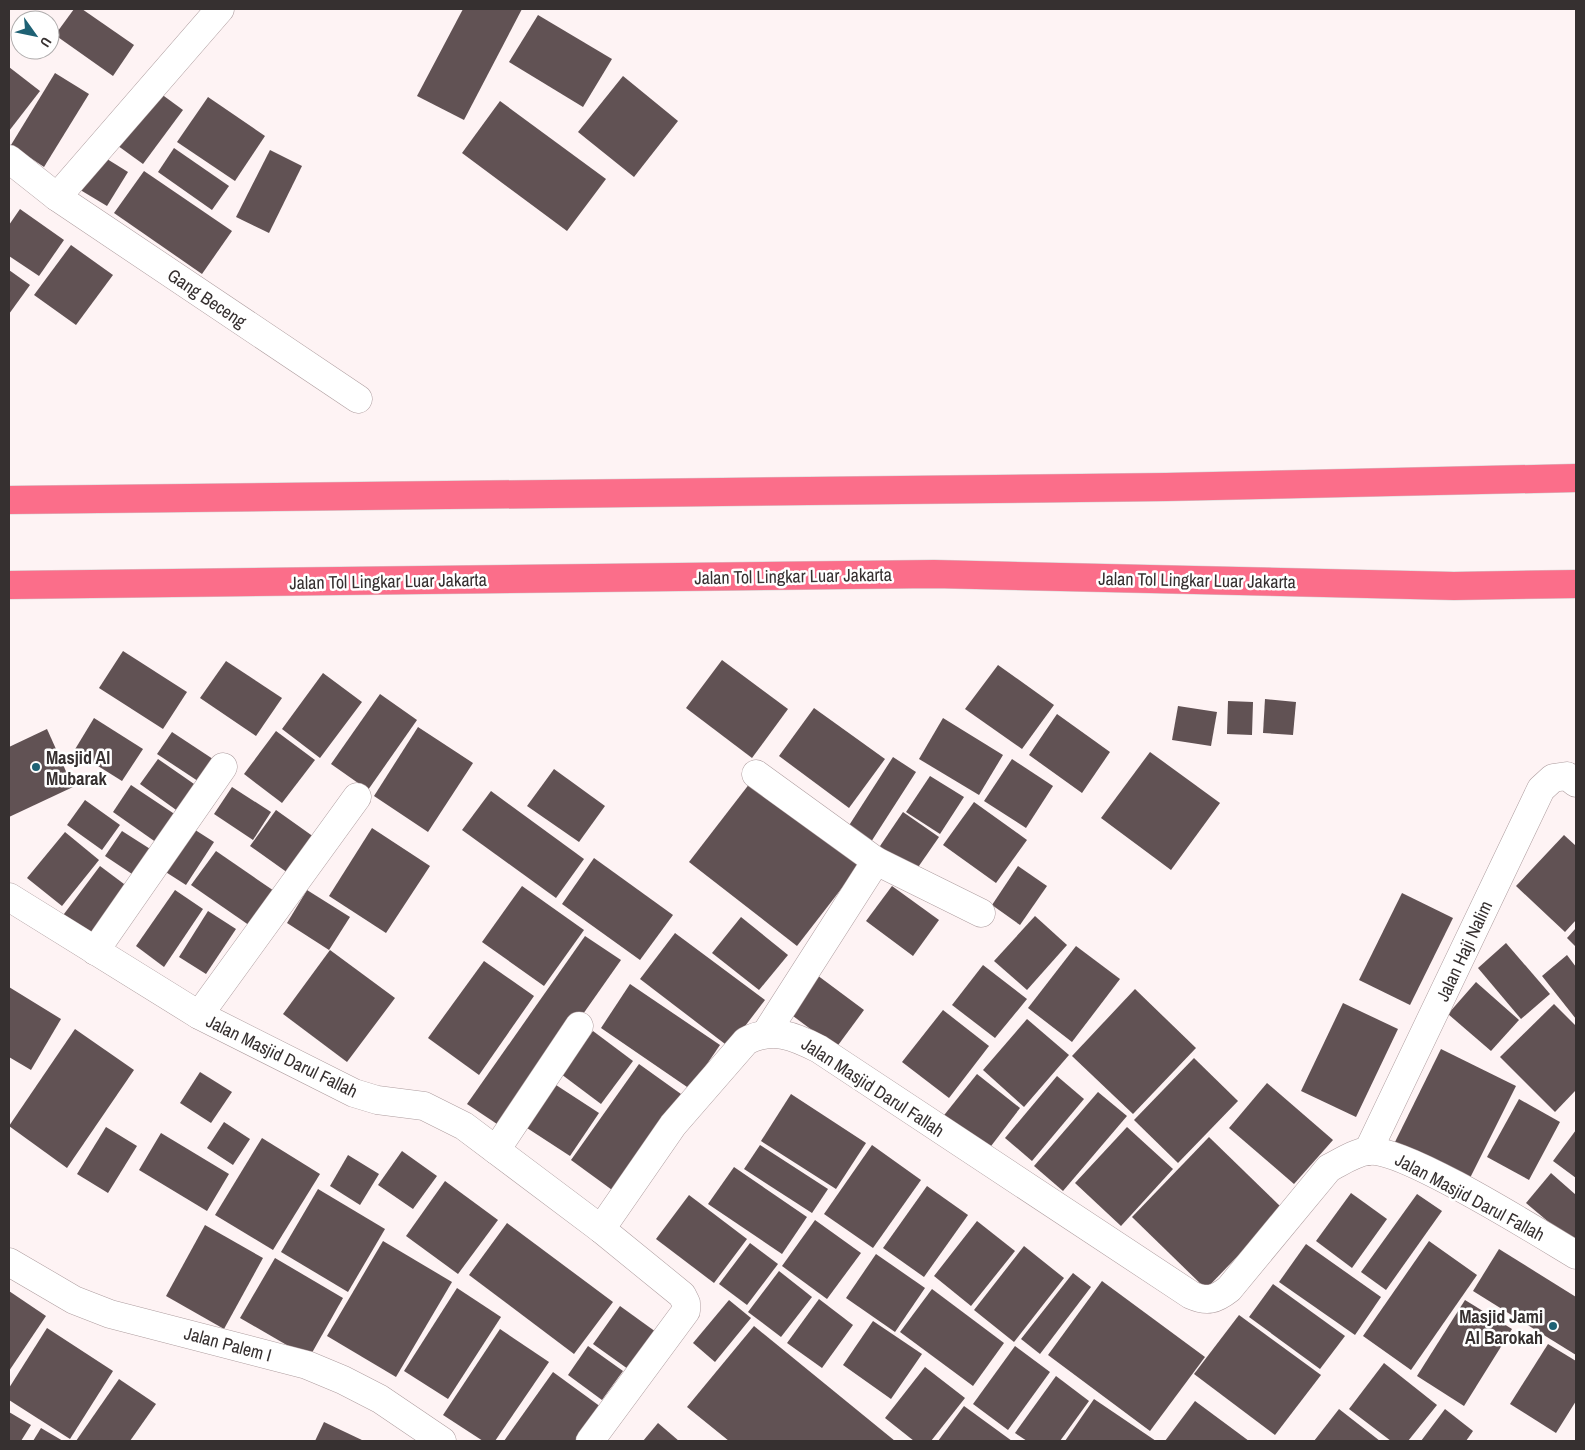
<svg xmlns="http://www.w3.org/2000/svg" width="1585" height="1450" viewBox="0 0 1585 1450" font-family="'Archivo Narrow',sans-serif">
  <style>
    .building { fill: #615254 }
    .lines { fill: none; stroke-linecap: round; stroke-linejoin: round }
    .minor-casing { stroke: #ae9d9f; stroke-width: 29 }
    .highway-casing { stroke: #d3d1d1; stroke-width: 29 }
    .minor { stroke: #fff; stroke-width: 28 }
    .highway { stroke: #fb6e8a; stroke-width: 28 }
    .poi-dot { fill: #1e6174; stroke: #fff; stroke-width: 2 }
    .labels { text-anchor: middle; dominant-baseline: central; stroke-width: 5; stroke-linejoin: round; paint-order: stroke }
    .street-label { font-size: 18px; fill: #363030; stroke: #fff }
    .poi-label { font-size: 18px; font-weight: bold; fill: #363030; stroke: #fff; text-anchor: start }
  </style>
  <rect width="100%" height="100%" fill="#fef3f4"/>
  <!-- building -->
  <g class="building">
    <path d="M 74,9 L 82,9 L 134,45 L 113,76 L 55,35 Z"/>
    <path d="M 463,9 L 522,9 L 464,120 L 417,96 Z"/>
    <path d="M 538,15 L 612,59 L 583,107 L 509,62 Z"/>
    <path d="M 9,67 L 40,91 L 9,131 Z"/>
    <path d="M 55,73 L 89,94 L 44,167 L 11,145 Z"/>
    <path d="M 623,76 L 678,121 L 634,177 L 578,132 Z"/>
    <path d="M 153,88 L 183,110 L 143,164 L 114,143 Z"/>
    <path d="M 208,97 L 265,136 L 235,181 L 177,142 Z"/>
    <path d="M 500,101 L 606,179 L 567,231 L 462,153 Z"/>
    <path d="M 174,148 L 229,186 L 212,210 L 158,172 Z"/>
    <path d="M 270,150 L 302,166 L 269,233 L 236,217 Z"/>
    <path d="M 99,154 L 128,172 L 107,206 L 77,188 Z"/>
    <path d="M 144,171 L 232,231 L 202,274 L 114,213 Z"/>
    <path d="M 20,209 L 64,240 L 39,276 L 9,256 L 9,225 Z"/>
    <path d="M 71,245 L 113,275 L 76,325 L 34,295 Z"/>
    <path d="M 9,270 L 30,285 L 9,314 Z"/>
    <path d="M 123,651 L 187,692 L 163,729 L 99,688 Z"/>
    <path d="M 722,660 L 788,709 L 752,758 L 686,708 Z"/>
    <path d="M 226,661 L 282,698 L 256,736 L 200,698 Z"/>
    <path d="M 998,665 L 1054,705 L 1022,749 L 965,709 Z"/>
    <path d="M 323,673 L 362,702 L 320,758 L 282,729 Z"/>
    <path d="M 380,694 L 417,720 L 368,790 L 331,764 Z"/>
    <path d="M 1265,699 L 1296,702 L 1293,735 L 1263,733 Z"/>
    <path d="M 1228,701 L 1253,702 L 1252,735 L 1227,734 Z"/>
    <path d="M 1178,706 L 1217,712 L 1211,746 L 1172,740 Z"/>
    <path d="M 814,708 L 885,759 L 849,808 L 779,756 Z"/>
    <path d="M 1057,714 L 1110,752 L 1082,793 L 1029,755 Z"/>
    <path d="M 94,718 L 143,749 L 122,781 L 74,751 Z"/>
    <path d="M 943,718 L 1003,755 L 979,795 L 919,759 Z"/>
    <path d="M 418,727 L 473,763 L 428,832 L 374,796 Z"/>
    <path d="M 47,729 L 73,787 L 9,817 L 9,747 Z"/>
    <path d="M 276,731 L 315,760 L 282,803 L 244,774 Z"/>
    <path d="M 172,732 L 219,763 L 204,785 L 157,754 Z"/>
    <path d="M 1150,752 L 1220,803 L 1171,870 L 1101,818 Z"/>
    <path d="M 893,757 L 916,772 L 871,842 L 848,827 Z"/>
    <path d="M 158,759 L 197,786 L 179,812 L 140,784 Z"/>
    <path d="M 1012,759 L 1053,786 L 1026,828 L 984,801 Z"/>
    <path d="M 554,769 L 605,806 L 579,842 L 527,806 Z"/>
    <path d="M 930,776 L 964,797 L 940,834 L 906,812 Z"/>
    <path d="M 750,783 L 859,866 L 797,946 L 689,862 Z"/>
    <path d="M 131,785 L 179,817 L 160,845 L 113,812 Z"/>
    <path d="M 232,787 L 271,812 L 253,840 L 214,814 Z"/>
    <path d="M 491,791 L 584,859 L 556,898 L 462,830 Z"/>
    <path d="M 85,800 L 120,825 L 102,850 L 67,825 Z"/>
    <path d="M 974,802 L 1027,840 L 996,883 L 943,845 Z"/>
    <path d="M 276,810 L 321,842 L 295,878 L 250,846 Z"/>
    <path d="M 903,812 L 939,837 L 912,876 L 876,852 Z"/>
    <path d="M 189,826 L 214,842 L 186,885 L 161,869 Z"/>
    <path d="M 372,828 L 430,866 L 386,933 L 329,896 Z"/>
    <path d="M 122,831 L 158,854 L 141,880 L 105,856 Z"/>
    <path d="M 65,832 L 99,860 L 62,906 L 27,878 Z"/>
    <path d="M 1564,835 L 1576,846 L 1576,920 L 1565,932 L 1516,886 Z"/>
    <path d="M 216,851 L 280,895 L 256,930 L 191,885 Z"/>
    <path d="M 594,858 L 673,915 L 640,960 L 562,904 Z"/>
    <path d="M 100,866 L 132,890 L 93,942 L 61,918 Z"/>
    <path d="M 1018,866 L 1047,886 L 1020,925 L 992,905 Z"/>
    <path d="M 522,886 L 584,930 L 544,986 L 482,942 Z"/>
    <path d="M 892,886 L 939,920 L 913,956 L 866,921 Z"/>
    <path d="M 175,890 L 203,909 L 164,967 L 136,946 Z"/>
    <path d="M 307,890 L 350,917 L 329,950 L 287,923 Z"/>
    <path d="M 1402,893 L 1453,918 L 1410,1005 L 1359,980 Z"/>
    <path d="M 208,911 L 236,929 L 206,974 L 179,957 Z"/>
    <path d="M 1035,916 L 1067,945 L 1027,990 L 994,961 Z"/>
    <path d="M 741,917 L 788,955 L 759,990 L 712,953 Z"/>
    <path d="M 1576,928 L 1576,947 L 1567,938 Z"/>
    <path d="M 675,933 L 765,1000 L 729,1047 L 640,979 Z"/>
    <path d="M 585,936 L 621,960 L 503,1128 L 467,1104 Z"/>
    <path d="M 1506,943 L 1550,994 L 1521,1019 L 1478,968 Z"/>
    <path d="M 1076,946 L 1120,979 L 1072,1042 L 1028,1008 Z"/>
    <path d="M 330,950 L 395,998 L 347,1062 L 283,1014 Z"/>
    <path d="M 1567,955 L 1576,967 L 1576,1019 L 1542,976 Z"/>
    <path d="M 484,961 L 534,996 L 479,1075 L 428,1038 Z"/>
    <path d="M 983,965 L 1027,999 L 995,1038 L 952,1005 Z"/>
    <path d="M 817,975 L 864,1010 L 836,1048 L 789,1013 Z"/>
    <path d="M 1476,982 L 1519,1020 L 1491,1051 L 1448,1014 Z"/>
    <path d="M 630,984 L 720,1045 L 690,1089 L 601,1028 Z"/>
    <path d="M 9,987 L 61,1019 L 31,1070 L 9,1057 Z"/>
    <path d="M 1135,989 L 1196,1048 L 1133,1114 L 1072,1056 Z"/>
    <path d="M 1343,1003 L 1398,1029 L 1356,1117 L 1301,1091 Z"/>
    <path d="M 1554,1004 L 1576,1026 L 1576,1090 L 1555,1112 L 1500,1057 Z"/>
    <path d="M 943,1010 L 989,1046 L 949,1098 L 902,1062 Z"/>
    <path d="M 1027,1019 L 1069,1055 L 1024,1107 L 983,1070 Z"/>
    <path d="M 75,1029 L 134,1070 L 67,1168 L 9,1126 Z"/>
    <path d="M 593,1031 L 633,1061 L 601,1104 L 561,1074 Z"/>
    <path d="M 1441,1049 L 1516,1086 L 1468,1182 L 1393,1146 Z"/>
    <path d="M 1194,1058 L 1238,1101 L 1178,1163 L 1134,1120 Z"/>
    <path d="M 639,1064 L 688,1099 L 619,1195 L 571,1160 Z"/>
    <path d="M 200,1072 L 232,1092 L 211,1123 L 180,1103 Z"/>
    <path d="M 977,1074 L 1020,1108 L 985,1154 L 941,1119 Z"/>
    <path d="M 1057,1076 L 1084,1099 L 1032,1161 L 1005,1138 Z"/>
    <path d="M 1267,1083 L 1333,1140 L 1294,1184 L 1229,1128 Z"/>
    <path d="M 556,1085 L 599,1113 L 570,1156 L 527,1128 Z"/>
    <path d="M 1098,1092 L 1127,1116 L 1063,1191 L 1034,1166 Z"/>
    <path d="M 791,1094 L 866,1143 L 836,1189 L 761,1141 Z"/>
    <path d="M 1519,1099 L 1560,1122 L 1529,1180 L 1487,1157 Z"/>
    <path d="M 224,1122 L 250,1139 L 233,1165 L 207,1148 Z"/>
    <path d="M 106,1127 L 137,1146 L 108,1193 L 77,1174 Z"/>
    <path d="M 1127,1127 L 1173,1169 L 1121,1226 L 1075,1183 Z"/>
    <path d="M 1576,1130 L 1576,1178 L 1553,1161 Z"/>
    <path d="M 161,1133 L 229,1174 L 207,1211 L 139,1170 Z"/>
    <path d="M 1209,1137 L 1283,1209 L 1206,1289 L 1132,1217 Z"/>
    <path d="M 262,1138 L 320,1174 L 273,1250 L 215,1215 Z"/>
    <path d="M 760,1145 L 828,1189 L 812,1213 L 744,1169 Z"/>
    <path d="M 872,1145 L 921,1180 L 873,1248 L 824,1214 Z"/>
    <path d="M 402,1151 L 437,1176 L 413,1209 L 378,1185 Z"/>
    <path d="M 348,1155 L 379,1174 L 360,1205 L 330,1186 Z"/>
    <path d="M 734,1167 L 807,1217 L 782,1254 L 708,1204 Z"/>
    <path d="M 1551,1173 L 1576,1195 L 1576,1245 L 1526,1203 Z"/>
    <path d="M 445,1181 L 498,1220 L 458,1274 L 406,1236 Z"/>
    <path d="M 927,1186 L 968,1215 L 924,1277 L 883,1248 Z"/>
    <path d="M 318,1189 L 385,1229 L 348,1292 L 281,1252 Z"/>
    <path d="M 1351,1193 L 1387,1219 L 1352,1268 L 1316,1241 Z"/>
    <path d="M 1417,1194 L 1442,1211 L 1386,1290 L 1361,1272 Z"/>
    <path d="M 689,1195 L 747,1239 L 714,1283 L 656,1239 Z"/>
    <path d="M 815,1220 L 861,1253 L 827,1299 L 782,1266 Z"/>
    <path d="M 977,1221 L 1015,1251 L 971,1306 L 934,1276 Z"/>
    <path d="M 507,1223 L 613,1302 L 574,1354 L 469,1275 Z"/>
    <path d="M 205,1225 L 263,1258 L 224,1329 L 166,1296 Z"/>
    <path d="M 383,1241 L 452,1282 L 396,1377 L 327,1336 Z"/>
    <path d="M 1429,1241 L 1477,1275 L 1411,1370 L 1363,1336 Z"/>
    <path d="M 750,1243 L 778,1264 L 747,1305 L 719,1284 Z"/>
    <path d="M 1306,1244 L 1381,1297 L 1355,1335 L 1279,1282 Z"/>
    <path d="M 1024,1246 L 1064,1278 L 1014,1342 L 974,1310 Z"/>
    <path d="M 1499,1249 L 1576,1297 L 1576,1355 L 1473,1291 Z"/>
    <path d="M 876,1254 L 925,1288 L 895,1332 L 846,1298 Z"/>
    <path d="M 275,1258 L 343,1298 L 309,1358 L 240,1318 Z"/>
    <path d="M 779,1271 L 812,1297 L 781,1337 L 748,1312 Z"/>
    <path d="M 1073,1273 L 1091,1287 L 1040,1354 L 1021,1339 Z"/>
    <path d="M 1102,1281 L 1205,1357 L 1150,1431 L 1048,1355 Z"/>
    <path d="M 1273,1284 L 1345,1336 L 1320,1369 L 1249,1317 Z"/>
    <path d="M 457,1288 L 501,1317 L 448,1399 L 404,1371 Z"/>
    <path d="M 932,1289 L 1004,1343 L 973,1386 L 900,1332 Z"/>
    <path d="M 9,1291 L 46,1316 L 9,1371 Z"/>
    <path d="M 819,1299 L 853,1325 L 822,1368 L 787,1343 Z"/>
    <path d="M 729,1300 L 751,1318 L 715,1362 L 693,1343 Z"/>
    <path d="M 1465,1300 L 1512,1329 L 1464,1406 L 1417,1376 Z"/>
    <path d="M 620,1306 L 656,1332 L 628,1369 L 593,1344 Z"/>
    <path d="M 1239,1315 L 1321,1375 L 1275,1435 L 1194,1374 Z"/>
    <path d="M 873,1321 L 922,1354 L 891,1399 L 843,1365 Z"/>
    <path d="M 754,1326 L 895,1441 L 729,1441 L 687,1407 Z"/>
    <path d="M 47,1328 L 113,1371 L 70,1439 L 9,1400 L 9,1388 Z"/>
    <path d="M 500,1329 L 549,1362 L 495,1441 L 483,1441 L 443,1415 Z"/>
    <path d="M 1548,1344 L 1576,1361 L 1576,1401 L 1556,1433 L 1510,1404 Z"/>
    <path d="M 588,1346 L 623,1371 L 602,1400 L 568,1375 Z"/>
    <path d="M 1015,1346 L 1050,1372 L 1008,1430 L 973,1404 Z"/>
    <path d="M 1384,1363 L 1437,1405 L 1408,1441 L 1391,1441 L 1349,1409 Z"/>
    <path d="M 925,1367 L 965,1398 L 931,1441 L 914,1441 L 885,1418 Z"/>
    <path d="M 553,1372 L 601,1407 L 576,1441 L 504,1441 Z"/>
    <path d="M 1056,1376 L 1089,1401 L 1060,1441 L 1027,1441 L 1015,1433 Z"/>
    <path d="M 119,1379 L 156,1404 L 130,1441 L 76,1441 Z"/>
    <path d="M 1094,1399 L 1156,1441 L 1065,1441 Z"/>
    <path d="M 1195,1401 L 1249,1441 L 1165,1441 Z"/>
    <path d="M 964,1406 L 1012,1441 L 938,1441 Z"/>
    <path d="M 1339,1409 L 1380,1441 L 1314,1441 Z"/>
    <path d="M 1445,1409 L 1473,1431 L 1466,1441 L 1421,1441 Z"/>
    <path d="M 9,1412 L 31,1425 L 21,1441 L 9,1441 Z"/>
    <path d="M 324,1422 L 364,1441 L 315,1441 Z"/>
    <path d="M 658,1423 L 679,1441 L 643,1441 Z"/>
    <path d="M 41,1428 L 63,1441 L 33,1441 Z"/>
  </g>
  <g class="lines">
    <!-- minor casing -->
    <g class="minor-casing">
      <g id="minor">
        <path d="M 9,159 L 57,197 L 220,9"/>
        <path d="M 57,197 L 358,399"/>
        <path d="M 756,774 L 876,861 L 766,1033"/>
        <path d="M 876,861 L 981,913"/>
        <path d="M 9,897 L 199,1015 L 354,1093 L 377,1100 L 424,1106 L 464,1126 L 601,1229 L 682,1295 L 686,1303 L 686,1311 L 590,1441"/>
        <path d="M 95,951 L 223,767"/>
        <path d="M 199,1015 L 357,797"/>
        <path d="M 496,1150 L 579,1026"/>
        <path d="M 1368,1151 L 1541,789 L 1553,778 L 1567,776 L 1576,783"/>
        <path d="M 601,1229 L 673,1125 L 746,1041 C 772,1027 794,1036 819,1049 L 1191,1295 C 1207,1302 1215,1300 1229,1289 L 1329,1168 C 1341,1162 1354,1153 1368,1151 C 1403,1147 1539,1233 1576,1255"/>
        <path d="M 9,1262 L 74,1300 L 110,1314 L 307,1365 L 343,1380 L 380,1399 L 442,1441"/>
      </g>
    </g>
    <!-- highway casing -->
    <g class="highway-casing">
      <g id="highway">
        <path d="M 9,500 L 1166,487 L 1576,478"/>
        <path d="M 9,585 L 934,574 L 1454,586 L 1576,584"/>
      </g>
    </g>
    <!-- minor -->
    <use href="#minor" class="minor"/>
    <!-- highway -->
    <use href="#highway" class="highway"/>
  </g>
  <!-- markers -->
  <g class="poi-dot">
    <circle cx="36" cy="767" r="5"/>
    <circle cx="1553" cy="1326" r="5"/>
  </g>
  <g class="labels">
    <!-- street labels -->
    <g class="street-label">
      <text transform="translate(207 298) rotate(34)">Gang Beceng</text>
      <text transform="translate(793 576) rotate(-1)">Jalan Tol Lingkar Luar Jakarta</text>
      <text transform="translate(1197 580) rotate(1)">Jalan Tol Lingkar Luar Jakarta</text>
      <text transform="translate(388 581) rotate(-1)">Jalan Tol Lingkar Luar Jakarta</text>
      <text transform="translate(1464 951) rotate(-65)">Jalan Haji Nalim</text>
      <text transform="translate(282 1056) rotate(26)">Jalan Masjid Darul Fallah</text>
      <text transform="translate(873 1087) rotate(33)">Jalan Masjid Darul Fallah</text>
      <text transform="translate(1470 1197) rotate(28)">Jalan Masjid Darul Fallah</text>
      <text transform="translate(228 1344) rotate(15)">Jalan Palem I</text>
    </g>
    <!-- poi labels -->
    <g class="poi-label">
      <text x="46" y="757">Masjid Al<tspan x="46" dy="21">Mubarak</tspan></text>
      <text x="1543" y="1316" text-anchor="end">Masjid Jami<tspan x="1543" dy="21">Al Barokah</tspan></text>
    </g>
  </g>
  <!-- border -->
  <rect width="1585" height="1450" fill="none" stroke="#363030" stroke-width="20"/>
  <!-- north arrow -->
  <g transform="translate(35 35) rotate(123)"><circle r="24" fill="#ffffff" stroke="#afacac"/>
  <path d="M0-4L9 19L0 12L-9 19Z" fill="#1e6174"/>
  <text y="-8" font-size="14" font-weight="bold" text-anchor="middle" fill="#363030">U</text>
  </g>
</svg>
